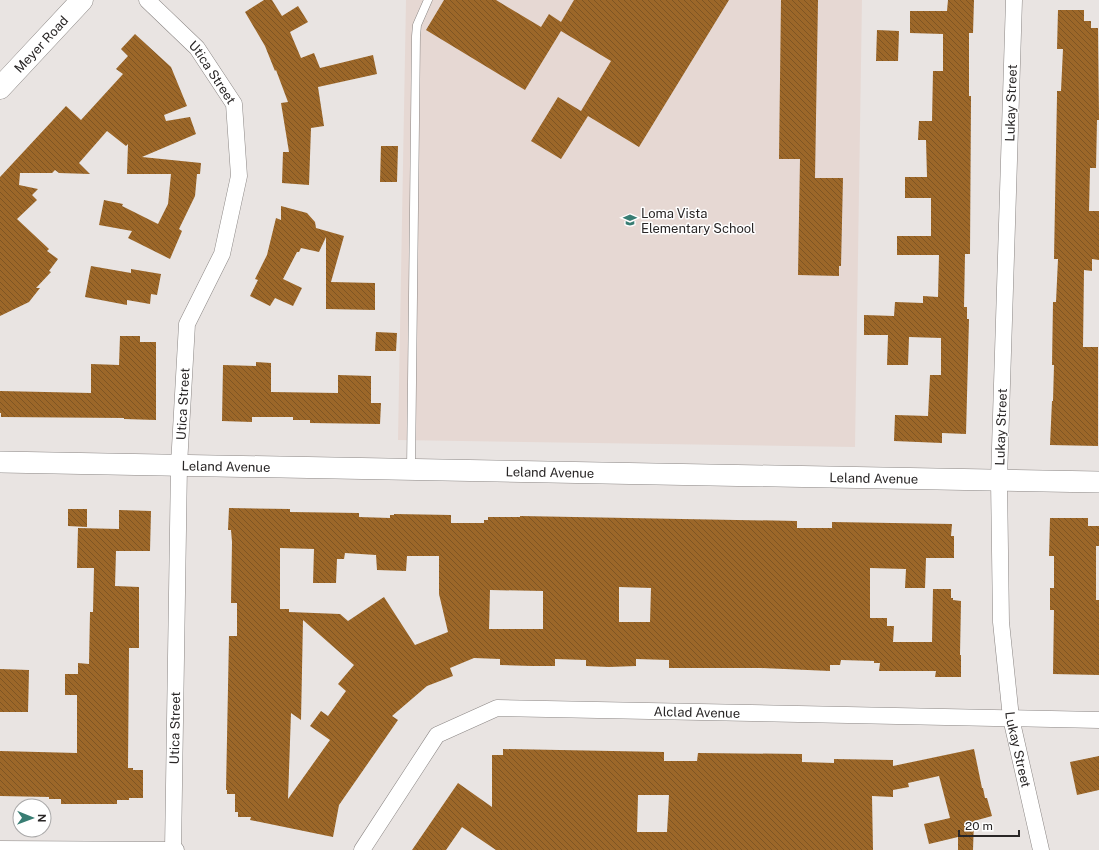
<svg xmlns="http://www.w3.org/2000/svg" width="1099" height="850" viewBox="0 0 1099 850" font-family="'Public Sans',sans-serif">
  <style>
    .built { fill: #e6d8d3 }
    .building { fill: url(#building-back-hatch); fill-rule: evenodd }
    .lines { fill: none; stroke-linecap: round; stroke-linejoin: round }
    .service-casing { stroke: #8b8684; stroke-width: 9 }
    .minor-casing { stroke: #8b8684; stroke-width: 17 }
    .tertiary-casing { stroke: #8b8684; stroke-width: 22 }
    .secondary-casing { stroke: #8b8684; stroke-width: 23 }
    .service { stroke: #fff; stroke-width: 8 }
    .minor { stroke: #fff; stroke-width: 16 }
    .tertiary { stroke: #fff; stroke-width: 21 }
    .secondary { stroke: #fff; stroke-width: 22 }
    .labels { text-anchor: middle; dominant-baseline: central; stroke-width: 3; stroke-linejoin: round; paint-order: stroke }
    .street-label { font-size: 13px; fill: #292626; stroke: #fff }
    .poi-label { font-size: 13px; fill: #292626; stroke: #fff; text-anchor: start }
  </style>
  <defs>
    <pattern id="building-back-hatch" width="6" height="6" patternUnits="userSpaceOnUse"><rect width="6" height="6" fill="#9c6729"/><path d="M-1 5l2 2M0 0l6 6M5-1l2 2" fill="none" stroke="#7f5523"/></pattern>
  </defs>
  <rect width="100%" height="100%" fill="#e9e4e2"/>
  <!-- built -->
  <path class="built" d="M 406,0 L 862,0 L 855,447 L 398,440 Z"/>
  <!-- building -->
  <g class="building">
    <path d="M 264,0 L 272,0 L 282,16 L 298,6 L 308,22 L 290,32 L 301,58 L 314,53 L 320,68 L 373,55 L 377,74 L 318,87 L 324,126 L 311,128 L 309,185 L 282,183 L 283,152 L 289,152 L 281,103 L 288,102 L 276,70 L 275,71 L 265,46 L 245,12 Z"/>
    <path d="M 444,0 L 496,0 L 541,27 L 549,14 L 561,22 L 574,0 L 729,0 L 639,147 L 588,116 L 561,159 L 531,141 L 558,97 L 581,111 L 611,61 L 561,31 L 525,90 L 426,30 Z"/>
    <path d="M 781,0 L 818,0 L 815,178 L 843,178 L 841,266 L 839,266 L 839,276 L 798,275 L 800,159 L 779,159 Z"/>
    <path d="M 948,0 L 974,0 L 973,33 L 969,33 L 969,96 L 971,96 L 970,254 L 965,254 L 964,307 L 967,307 L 967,319 L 969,319 L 966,434 L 942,433 L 942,443 L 894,441 L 895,415 L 928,416 L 930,375 L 941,375 L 941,338 L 909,337 L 908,365 L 887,365 L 888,335 L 864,335 L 864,315 L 894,316 L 895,302 L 923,303 L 923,296 L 938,297 L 939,255 L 897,255 L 897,236 L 931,236 L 931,198 L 905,198 L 905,177 L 927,177 L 926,140 L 918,140 L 919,121 L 932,121 L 933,71 L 943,71 L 943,34 L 910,33 L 910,11 L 947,11 Z"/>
    <path d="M 1058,10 L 1084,10 L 1084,21 L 1091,21 L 1091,28 L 1098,28 L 1099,120 L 1097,120 L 1096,168 L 1090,168 L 1089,211 L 1099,211 L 1099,260 L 1092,259 L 1092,271 L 1084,270 L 1083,347 L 1098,347 L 1098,446 L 1050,445 L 1052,401 L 1053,401 L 1054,365 L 1052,365 L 1053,302 L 1056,302 L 1058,259 L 1054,259 L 1057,96 L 1057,91 L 1061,91 L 1063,49 L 1057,49 Z"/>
    <path d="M 877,30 L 899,31 L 898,61 L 876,61 Z"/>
    <path d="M 135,34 L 171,67 L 187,106 L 164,115 L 166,121 L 190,117 L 196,134 L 142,157 L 201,163 L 200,174 L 197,174 L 195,196 L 179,229 L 182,231 L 170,259 L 128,238 L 132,231 L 99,225 L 104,200 L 123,204 L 122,206 L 158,224 L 168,204 L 171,174 L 127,174 L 128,144 L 126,146 L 107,131 L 79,163 L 90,174 L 59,173 L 55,170 L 52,173 L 20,173 L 19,185 L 38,189 L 32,195 L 37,200 L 17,219 L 49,249 L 47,251 L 58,259 L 49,271 L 51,272 L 36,288 L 40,288 L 29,302 L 0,316 L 0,177 L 66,106 L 81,120 L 123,74 L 116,69 L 128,56 L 121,49 Z"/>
    <path d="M 381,146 L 398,146 L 397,182 L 380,182 Z"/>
    <path d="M 281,206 L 307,213 L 315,222 L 316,228 L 344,236 L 331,282 L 375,283 L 375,310 L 326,309 L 326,237 L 319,252 L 301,248 L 299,252 L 297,252 L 283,279 L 302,288 L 293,306 L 275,298 L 270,306 L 250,296 L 258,280 L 255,279 L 267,255 L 276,218 L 281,220 Z"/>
    <path d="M 91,266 L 131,273 L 131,269 L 161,274 L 157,295 L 151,294 L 150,304 L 127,300 L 127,305 L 85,297 Z"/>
    <path d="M 376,332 L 397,333 L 396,351 L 375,351 Z"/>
    <path d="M 120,336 L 140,336 L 140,342 L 156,342 L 156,420 L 124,419 L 124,418 L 1,417 L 1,413 L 0,413 L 0,391 L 91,393 L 91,364 L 119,365 Z"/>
    <path d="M 256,362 L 271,363 L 271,392 L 338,393 L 338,375 L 371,376 L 371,403 L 381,403 L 380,424 L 310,423 L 310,420 L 293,420 L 293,417 L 252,417 L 252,422 L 222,421 L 223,365 L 256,366 Z"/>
    <path d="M 229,508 L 290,509 L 290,512 L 359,513 L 359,517 L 390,518 L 390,515 L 394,515 L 394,514 L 451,515 L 451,523 L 484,523 L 484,520 L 488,520 L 488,517 L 520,517 L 520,516 L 797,521 L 797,528 L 832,528 L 832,522 L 952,524 L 951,536 L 954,536 L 954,558 L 926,558 L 925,588 L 905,588 L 906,569 L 870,568 L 870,618 L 887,618 L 887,626 L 894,626 L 893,642 L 932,642 L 933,589 L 951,589 L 951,598 L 953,598 L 953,600 L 961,601 L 960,655 L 961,655 L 961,677 L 935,677 L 936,671 L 879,671 L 880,663 L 874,663 L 874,661 L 841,660 L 840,665 L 830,665 L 830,671 L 761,668 L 669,668 L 669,660 L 636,659 L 636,666 L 609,667 L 586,666 L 586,660 L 555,659 L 555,666 L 532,666 L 500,665 L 500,659 L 474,658 L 450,668 L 453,676 L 427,686 L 392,716 L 398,720 L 339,805 L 333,837 L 250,820 L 251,817 L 238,817 L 238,812 L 235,812 L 235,794 L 227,794 L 227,790 L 226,790 L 229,636 L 237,636 L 237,603 L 231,603 L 232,542 L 231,530 L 228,530 ZM 280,548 L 314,549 L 313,583 L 336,583 L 337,559 L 344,559 L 345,553 L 376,555 L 377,570 L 406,571 L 407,556 L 439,556 L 439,594 L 448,632 L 415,645 L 384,597 L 348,621 L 340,614 L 289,612 L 289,609 L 280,609 ZM 619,587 L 651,588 L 650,622 L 619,622 ZM 490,590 L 543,591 L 543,629 L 489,629 ZM 303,620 L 354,665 L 338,684 L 346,691 L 328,716 L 321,711 L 310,726 L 330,740 L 288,799 L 291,713 L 301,720 Z"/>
    <path d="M 68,509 L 87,509 L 87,527 L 68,526 Z"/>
    <path d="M 119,510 L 151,511 L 150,551 L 116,551 L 115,586 L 139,587 L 139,648 L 129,648 L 128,768 L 133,768 L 133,770 L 143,770 L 143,798 L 129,798 L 129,800 L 117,800 L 117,804 L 61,804 L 61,799 L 49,799 L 49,797 L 0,796 L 0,751 L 77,753 L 77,695 L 65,695 L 65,674 L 78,674 L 78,663 L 89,664 L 90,612 L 93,612 L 94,568 L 77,568 L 78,528 L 119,529 Z"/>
    <path d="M 1050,518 L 1088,518 L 1088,526 L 1099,526 L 1099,546 L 1096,546 L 1096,600 L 1099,600 L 1099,675 L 1053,674 L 1054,610 L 1050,610 L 1050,588 L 1054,588 L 1054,556 L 1049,556 Z"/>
    <path d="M 0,669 L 29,670 L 28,712 L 0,712 Z"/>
    <path d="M 503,749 L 664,752 L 664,761 L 697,761 L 698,753 L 802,754 L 802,762 L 834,763 L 834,759 L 893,760 L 893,766 L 974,749 L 982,788 L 983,788 L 985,798 L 987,798 L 992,816 L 974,821 L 973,850 L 958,850 L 958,837 L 929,844 L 924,824 L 950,818 L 939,776 L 908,783 L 909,787 L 893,790 L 893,797 L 872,796 L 873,850 L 496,850 L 462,827 L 446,850 L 412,850 L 458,783 L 492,807 L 492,755 L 503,755 ZM 638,795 L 669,795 L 667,832 L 637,832 Z"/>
    <path d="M 1099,756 L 1099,790 L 1077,795 L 1070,762 Z"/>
  </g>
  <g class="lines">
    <!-- service casing -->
    <g class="service-casing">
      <path id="service" d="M 411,469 L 416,36 L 417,25 L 428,0"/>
    </g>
    <!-- minor casing -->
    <g class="minor-casing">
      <g id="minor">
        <path id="s1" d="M 147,0 L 197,48 L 234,104 L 239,176 L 222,254 L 187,324 L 179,465 L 173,850"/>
        <path id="s2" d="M 1014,0 L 999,480 L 1001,622 L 1011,718 L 1041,850"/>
        <path d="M 0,849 L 176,850"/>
        <path id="s3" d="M 362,850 L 437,735 L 497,708 L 1099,720"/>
      </g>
    </g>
    <!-- tertiary casing -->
    <g class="tertiary-casing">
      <g id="tertiary">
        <path id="s4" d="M 0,462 L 1099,482"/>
      </g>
    </g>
    <!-- secondary casing -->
    <g class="secondary-casing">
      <g id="secondary">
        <path id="s5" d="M 0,88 L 82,0"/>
      </g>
    </g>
    <!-- service -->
    <use href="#service" class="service"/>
    <!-- minor -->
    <use href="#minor" class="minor"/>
    <!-- tertiary -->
    <use href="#tertiary" class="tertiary"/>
    <!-- secondary -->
    <use href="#secondary" class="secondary"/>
  </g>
  <!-- icons -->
  <defs>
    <g id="school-bare" transform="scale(1.08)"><path d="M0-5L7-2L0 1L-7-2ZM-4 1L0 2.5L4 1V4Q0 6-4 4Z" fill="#387d73" stroke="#fff" stroke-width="2.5" paint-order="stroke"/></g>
  </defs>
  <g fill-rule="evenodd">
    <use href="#school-bare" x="630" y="220"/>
  </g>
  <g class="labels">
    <!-- street labels -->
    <g class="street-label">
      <text stroke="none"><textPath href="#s5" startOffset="60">Meyer Road</textPath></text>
      <text stroke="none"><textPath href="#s1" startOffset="98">Utica Street</textPath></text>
      <text transform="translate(1011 103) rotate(-88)">Lukay Street</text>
      <text transform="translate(183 404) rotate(-87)">Utica Street</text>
      <text transform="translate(1001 427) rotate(-88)">Lukay Street</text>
      <text stroke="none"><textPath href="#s4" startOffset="226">Leland Avenue</textPath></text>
      <text stroke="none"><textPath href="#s4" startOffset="550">Leland Avenue</textPath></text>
      <text stroke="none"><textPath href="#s4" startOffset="874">Leland Avenue</textPath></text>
      <text stroke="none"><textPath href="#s3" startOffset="403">Alclad Avenue</textPath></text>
      <text transform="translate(175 728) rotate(-89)">Utica Street</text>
      <text stroke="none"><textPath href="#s2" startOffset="751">Lukay Street</textPath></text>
    </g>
    <!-- poi labels -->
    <g class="poi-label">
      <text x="641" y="213">Loma Vista<tspan x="641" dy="15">Elementary School</tspan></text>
    </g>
  </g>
  <!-- north arrow -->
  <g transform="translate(32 818) rotate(91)"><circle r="19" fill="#ffffff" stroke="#a9a8a8"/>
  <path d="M0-3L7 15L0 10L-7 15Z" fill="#387d73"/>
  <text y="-6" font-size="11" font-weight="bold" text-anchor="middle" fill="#292626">N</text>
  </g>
  <!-- scale -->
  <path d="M959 830v6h60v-6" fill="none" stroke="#292626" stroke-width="2"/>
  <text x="965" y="830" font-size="12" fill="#292626" stroke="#ffffff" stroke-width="3" paint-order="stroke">20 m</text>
</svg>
